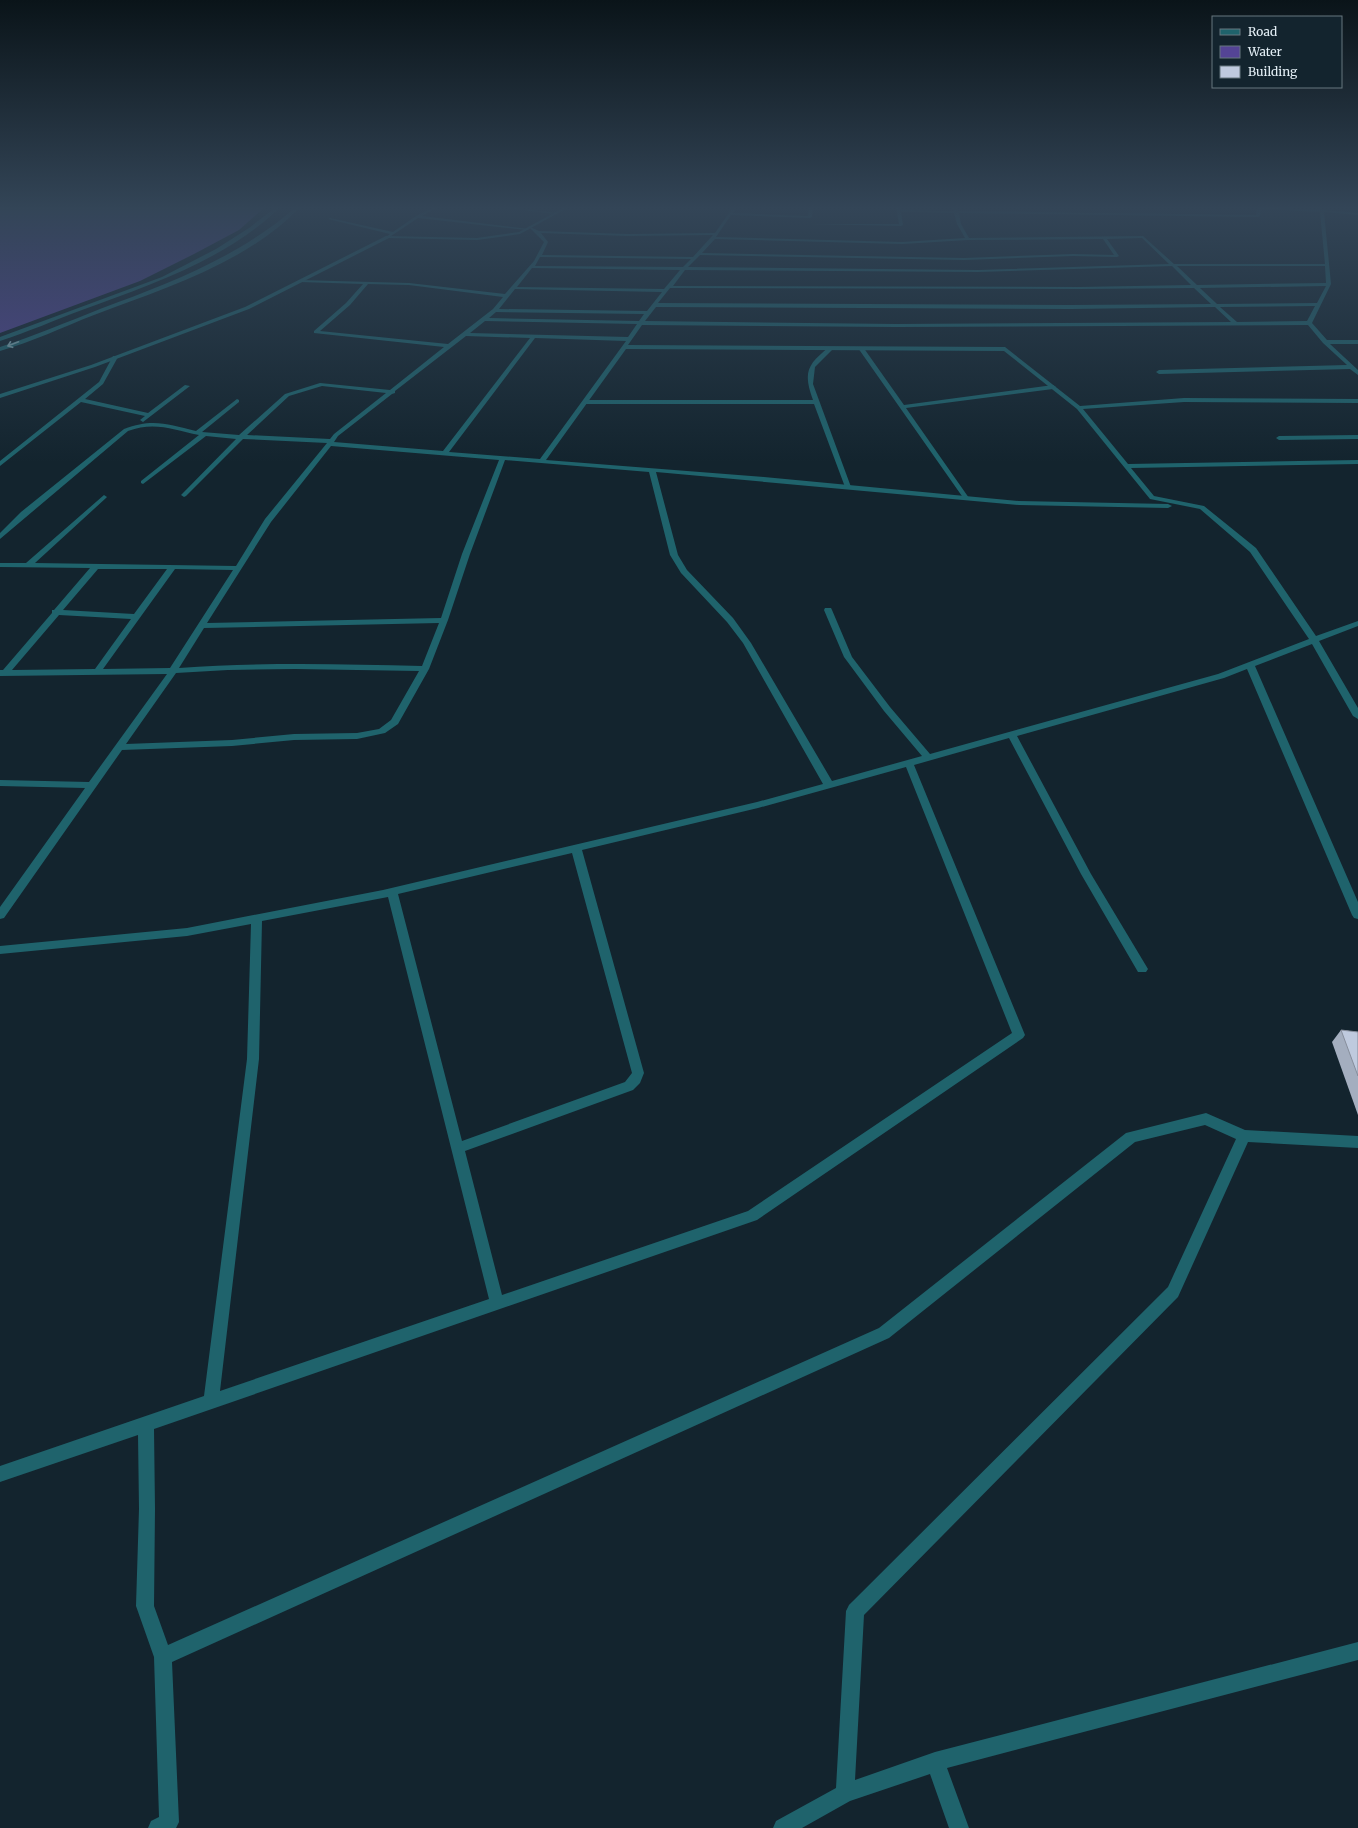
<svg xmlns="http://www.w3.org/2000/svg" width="1358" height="1828" viewBox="0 0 1358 1828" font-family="Merriweather,serif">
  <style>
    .water { fill: #544495 }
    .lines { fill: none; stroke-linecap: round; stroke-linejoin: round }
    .service { fill: #1f636c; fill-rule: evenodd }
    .minor { fill: #1f636c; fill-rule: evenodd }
    .tertiary { fill: #1f636c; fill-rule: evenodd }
    .wall { fill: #a4aebf }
    .building { fill: #bfcade; stroke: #868d9b }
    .oneway { stroke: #82aab2 }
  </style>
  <rect width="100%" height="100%" fill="#13242e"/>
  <!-- water -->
  <path class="water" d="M 0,207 L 265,207 L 239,230 L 194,254 L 140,281 L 0,333 Z"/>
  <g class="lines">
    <!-- service -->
    <g class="service">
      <path d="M 829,347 L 834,348 L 815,367 L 813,384 L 851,487 L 848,489 L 845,487 L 814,404 L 585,404 L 582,402 L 585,400 L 813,400 C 803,372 807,365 829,347 Z"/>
      <path d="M 859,347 L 863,347 L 904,405 L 1053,385 L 1056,387 L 1053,389 L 906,408 L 969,498 L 966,500 L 964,499 L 858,348 Z"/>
    </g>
    <!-- minor -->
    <g class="minor">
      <path d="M 434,207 L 438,207 L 422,216 L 529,229 L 527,230 L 418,218 L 388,238 L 386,237 L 390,234 L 328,219 L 330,218 L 393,232 L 416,216 Z"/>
      <path d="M 497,207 L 506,207 L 557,213 L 555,214 Z"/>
      <path d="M 733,207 L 737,207 L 733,213 L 808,216 L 809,207 L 813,207 L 812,217 L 810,218 L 731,215 L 716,237 L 902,242 L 965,238 L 957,224 L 954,213 L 901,212 L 903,225 L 901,226 L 808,224 L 899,224 L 896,207 L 900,207 L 901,210 L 954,211 L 953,207 L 957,207 L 958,211 L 1256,215 L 1257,207 L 1319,210 L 1317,207 L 1321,207 L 1323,210 L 1358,213 L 1358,215 L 1324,212 L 1331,284 L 1312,323 L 1327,340 L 1358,340 L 1358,344 L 1330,344 L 1358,370 L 1358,375 L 1350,369 L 1159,374 L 1156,372 L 1159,370 L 1347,365 L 1323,343 L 1308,325 L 896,327 L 642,325 L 628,345 L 1005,347 L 1080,406 L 1184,398 L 1358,399 L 1358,403 L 1184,402 L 1083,409 L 1128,464 L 1358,460 L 1358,464 L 1131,468 L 1154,496 L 1204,506 L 1256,548 L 1316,636 L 1358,621 L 1358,626 L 1319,641 L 1358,708 L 1358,719 L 1353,716 L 1312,644 L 1255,666 L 1358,902 L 1358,919 L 1354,918 L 1352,915 L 1247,669 L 1224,678 L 1017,736 L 1091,874 L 1148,969 L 1146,972 L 1138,972 L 1081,874 L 1009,738 L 914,765 L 1025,1035 L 1023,1038 L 757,1220 L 154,1429 L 155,1509 L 154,1606 L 168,1645 L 879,1328 L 1126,1133 L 1206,1113 L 1245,1130 L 1358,1136 L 1358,1148 L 1248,1142 L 1178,1297 L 864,1615 L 855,1780 L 935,1752 L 1358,1642 L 1358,1660 L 947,1768 L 969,1828 L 949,1828 L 930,1774 L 850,1801 L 802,1828 L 773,1828 L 776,1821 L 836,1788 L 846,1611 L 849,1605 L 1168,1287 L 1236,1139 L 1205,1125 L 1135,1142 L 889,1338 L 172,1662 L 179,1822 L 176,1828 L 148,1828 L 151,1821 L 159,1817 L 154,1657 L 136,1606 L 139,1509 L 138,1435 L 0,1482 L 0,1466 L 204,1396 L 247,1059 L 251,924 L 187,936 L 0,954 L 0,946 L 187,928 L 383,890 L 757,802 L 823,784 L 743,643 L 727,622 L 681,573 L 670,555 L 649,472 L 505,460 L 470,554 L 448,620 L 429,669 L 398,724 L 385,733 L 357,739 L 294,740 L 232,746 L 122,750 L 4,918 L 0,919 L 0,907 L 85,788 L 0,786 L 0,780 L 89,782 L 167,674 L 0,676 L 0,670 L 3,670 L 52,613 L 52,610 L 54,610 L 90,568 L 0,567 L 0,563 L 26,563 L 104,495 L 107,497 L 106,498 L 35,563 L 236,566 L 265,519 L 327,443 L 243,439 L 186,496 L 184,497 L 181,495 L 182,494 L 236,439 L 206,436 L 143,484 L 141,483 L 141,481 L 199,435 C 173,430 155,421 128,431 L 0,539 L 0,533 L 21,512 L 124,429 C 152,418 168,424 196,431 L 237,399 L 239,400 L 239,402 L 202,432 L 239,435 L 285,394 L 320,383 L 390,390 L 444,347 L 314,333 L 314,331 L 346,303 L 363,284 L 300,282 L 298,280 L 409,283 L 505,294 L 534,261 L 544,242 L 528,226 L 539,231 L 628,234 L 715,233 ZM 1261,209 L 1320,212 L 1325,264 L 1174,264 L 1143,236 L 969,238 L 961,224 L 959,213 L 1258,217 L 1260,216 ZM 541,233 L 628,236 L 713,235 L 693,257 L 542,255 L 548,242 ZM 1142,238 L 1169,264 L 978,270 L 688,267 L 700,255 L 964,260 L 1073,256 L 1117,257 L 1119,256 L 1107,239 ZM 715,239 L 902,244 L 968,240 L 1103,239 L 1114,255 L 1073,254 L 964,258 L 702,253 ZM 540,257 L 691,259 L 683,267 L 535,266 ZM 1172,266 L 1191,285 L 1079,287 L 673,286 L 685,270 L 978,272 ZM 1177,266 L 1325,266 L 1326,283 L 1197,285 ZM 532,268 L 680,270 L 664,289 L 517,287 ZM 368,284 L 409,285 L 503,297 L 493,309 L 448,344 L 320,331 L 350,305 ZM 1326,286 L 1317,303 L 1217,304 L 1200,288 ZM 670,288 L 1079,289 L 1194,288 L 1211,304 L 1070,305 L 658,303 ZM 515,289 L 662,292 L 647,311 L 499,309 ZM 1315,306 L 1307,321 L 1237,322 L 1220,307 ZM 656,307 L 1070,309 L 1215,307 L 1231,322 L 896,324 L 645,321 ZM 496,312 L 644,314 L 639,321 L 489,318 ZM 485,321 L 637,324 L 628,337 L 470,333 ZM 466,336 L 530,338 L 443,451 L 334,442 L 338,436 L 392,394 L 395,393 L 395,391 ZM 535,338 L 626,341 L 540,459 L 449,452 ZM 626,349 L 1004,351 L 1077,409 L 1150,499 L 1200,509 L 1250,552 L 1309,639 L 1218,674 L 930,754 L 890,707 L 852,657 L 832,610 L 831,608 L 825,608 L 824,610 L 844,657 L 884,711 L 922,756 L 832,781 L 751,643 L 733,618 L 687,570 L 678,555 L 656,472 L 1019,505 L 1168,508 L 1172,506 L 1168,504 L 1019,501 L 764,477 L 546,460 ZM 322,386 L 386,393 L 334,434 L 330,439 L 247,435 L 289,396 ZM 331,446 L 499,460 L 462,554 L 441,618 L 207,623 L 271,522 ZM 98,569 L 167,569 L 134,614 L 63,610 ZM 175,569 L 233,570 L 170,668 L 103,669 ZM 59,615 L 131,619 L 95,669 L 12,670 ZM 439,623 L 422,666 C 341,664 260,662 179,668 L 204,628 ZM 295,669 L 419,671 L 391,720 L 379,729 L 357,733 L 294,734 L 232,740 L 126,744 L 176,673 L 228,670 ZM 906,767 L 1012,1033 L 748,1211 L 502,1295 L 465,1151 L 633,1090 L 640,1083 L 644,1073 L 582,850 L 758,808 ZM 572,853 L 632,1073 L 625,1082 L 462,1141 L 398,894 ZM 388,897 L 489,1299 L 220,1391 L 259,1059 L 262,921 Z"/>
      <path d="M 113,356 L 118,357 L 103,384 L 85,399 L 148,413 L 185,385 L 190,386 L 143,422 L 140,420 L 145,416 L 81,402 L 0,466 L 0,461 L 99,382 Z"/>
      <path d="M 1358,435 L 1358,439 L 1279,440 L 1276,438 L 1279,436 Z"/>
    </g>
    <!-- tertiary -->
    <g class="tertiary">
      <path d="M 276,207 L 280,207 C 228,259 150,285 82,310 C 55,320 28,332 0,341 L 0,337 L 162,277 L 216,249 L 249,228 Z"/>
      <path d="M 296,207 L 300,207 C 247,263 165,288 94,315 C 63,327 32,342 0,351 L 0,347 C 34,336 67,322 100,309 C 170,283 239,257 296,207 Z"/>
      <path d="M 565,207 L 569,207 L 520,234 L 477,240 L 389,238 L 249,309 L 95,367 L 0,398 L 0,394 L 91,365 L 245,307 L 386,236 L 477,238 L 519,232 Z"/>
    </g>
  </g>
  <!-- wall -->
  <path class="wall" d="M 1341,1030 L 1358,1032 L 1358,1115 L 1332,1042 Z"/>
  <!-- building -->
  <path class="building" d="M 1341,1030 L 1358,1032 L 1358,1076 Z"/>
  <!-- one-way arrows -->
  <defs><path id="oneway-shaft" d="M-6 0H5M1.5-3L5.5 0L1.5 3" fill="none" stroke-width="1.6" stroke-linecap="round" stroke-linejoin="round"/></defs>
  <use class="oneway" href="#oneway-shaft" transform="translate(13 344) rotate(159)"/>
  <!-- sky -->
  <linearGradient id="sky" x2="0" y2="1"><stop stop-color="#0a1419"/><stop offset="0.45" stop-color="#334557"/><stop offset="1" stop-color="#334557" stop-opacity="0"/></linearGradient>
  <rect width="1358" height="462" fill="url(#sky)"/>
  <!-- legend -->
  <rect x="1212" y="16" width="130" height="72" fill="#13242e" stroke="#67767e"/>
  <rect x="1220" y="29" width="20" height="6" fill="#1f636c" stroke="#67767e"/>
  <text x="1248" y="36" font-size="12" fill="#e5f0f7">Road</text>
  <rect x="1220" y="46" width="20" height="12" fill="#544495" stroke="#67767e"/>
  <text x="1248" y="56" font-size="12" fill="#e5f0f7">Water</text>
  <rect x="1220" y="66" width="20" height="12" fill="#bfcade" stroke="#67767e"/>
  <text x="1248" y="76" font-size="12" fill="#e5f0f7">Building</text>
</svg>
